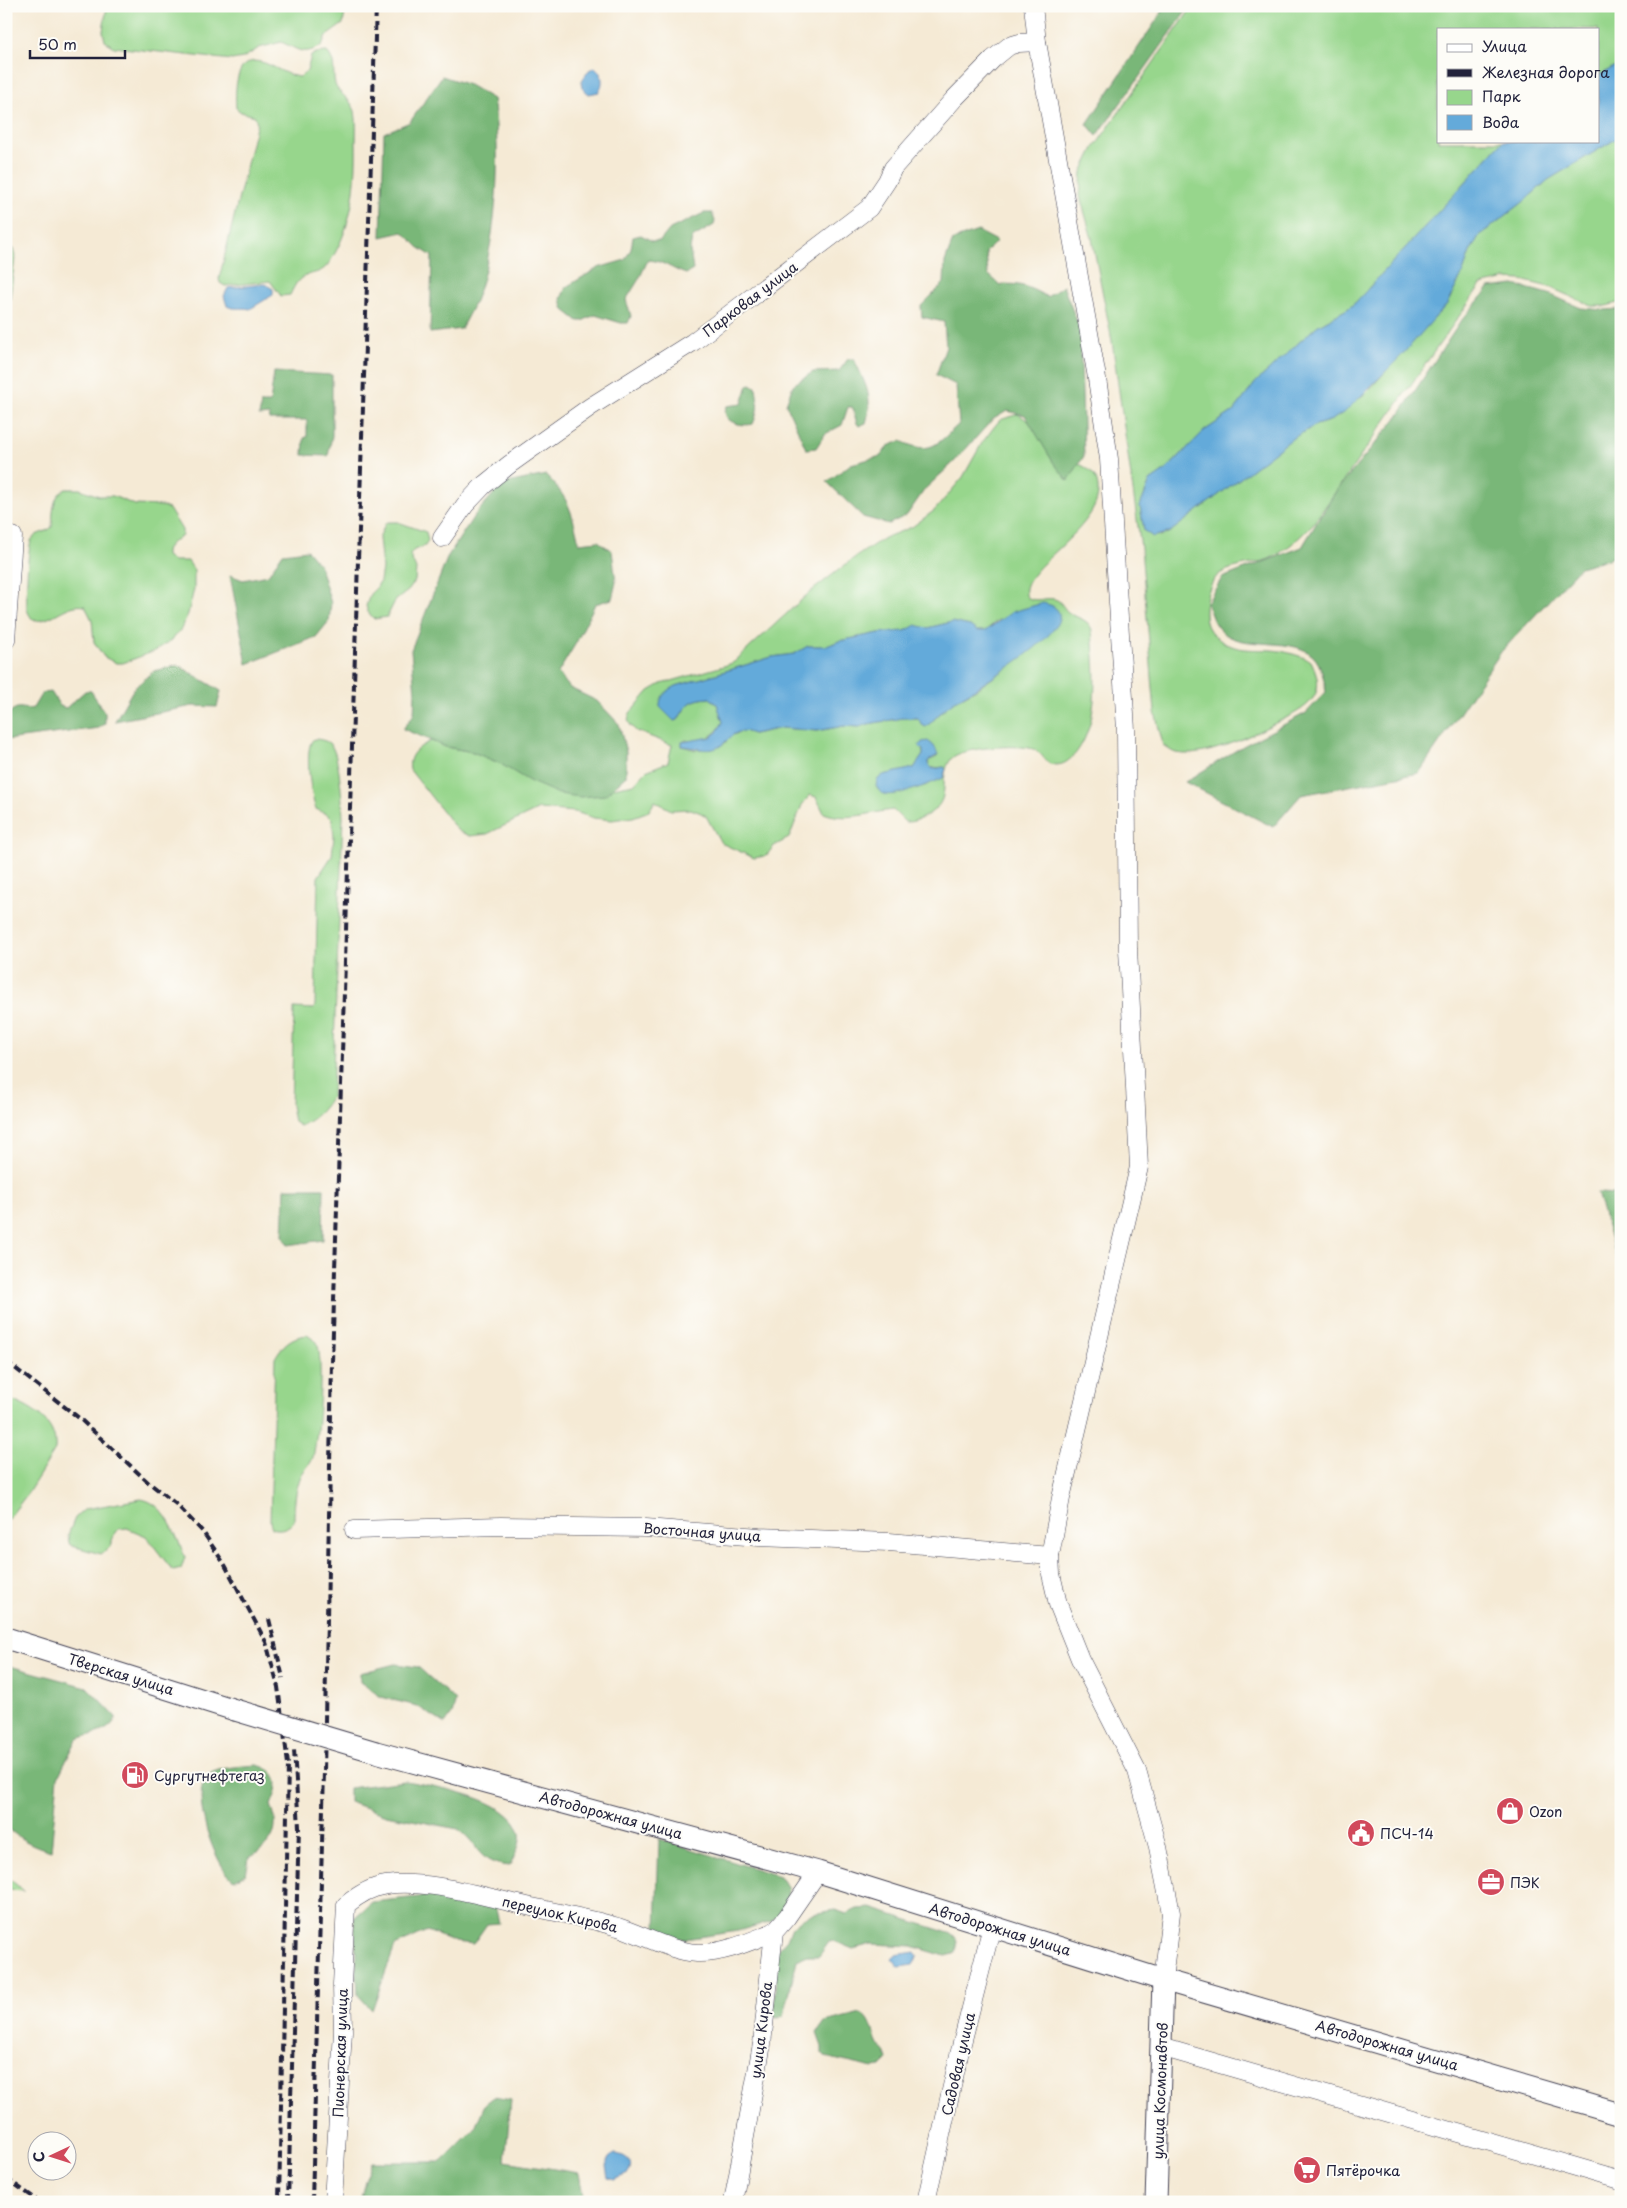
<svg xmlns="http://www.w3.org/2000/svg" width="1627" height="2208" viewBox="0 0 1627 2208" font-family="'Playpen Sans',sans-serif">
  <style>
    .green { fill: #97d68c; stroke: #5c7c64; fill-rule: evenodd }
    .forest { fill: #79b778; stroke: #4e6c5a }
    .water { fill: #64aada; stroke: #43668a }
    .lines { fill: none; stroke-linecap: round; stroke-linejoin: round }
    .minor-casing { stroke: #424052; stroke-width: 19 }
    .major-casing { stroke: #424052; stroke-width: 23 }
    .minor { stroke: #fff; stroke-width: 18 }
    .major { stroke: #fff; stroke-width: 21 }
    .rail { stroke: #22223b; stroke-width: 4; stroke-dasharray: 8 4; stroke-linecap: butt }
    .major-bridge-casing { stroke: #424052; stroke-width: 23; stroke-linecap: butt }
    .major-bridge { stroke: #fff; stroke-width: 21 }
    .labels { text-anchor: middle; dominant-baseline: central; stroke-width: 4; stroke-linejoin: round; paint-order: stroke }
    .street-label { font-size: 14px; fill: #22223b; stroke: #fdfcf7 }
    .poi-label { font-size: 14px; fill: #22223b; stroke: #fdfcf7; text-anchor: start }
  </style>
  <rect width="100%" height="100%" fill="#fdfcf7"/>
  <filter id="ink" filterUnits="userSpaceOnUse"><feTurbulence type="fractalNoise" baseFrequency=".02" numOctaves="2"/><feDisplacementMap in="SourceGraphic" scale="10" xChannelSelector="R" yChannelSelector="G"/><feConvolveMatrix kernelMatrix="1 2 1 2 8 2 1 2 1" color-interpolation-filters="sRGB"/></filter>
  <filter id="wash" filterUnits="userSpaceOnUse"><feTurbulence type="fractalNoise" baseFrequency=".0096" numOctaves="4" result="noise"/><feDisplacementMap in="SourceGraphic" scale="20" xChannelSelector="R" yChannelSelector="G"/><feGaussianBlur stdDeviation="1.12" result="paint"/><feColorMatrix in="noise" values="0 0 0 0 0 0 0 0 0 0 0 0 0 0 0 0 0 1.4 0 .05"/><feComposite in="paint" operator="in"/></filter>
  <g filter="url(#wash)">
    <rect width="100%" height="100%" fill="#f5ead5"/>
    <!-- green -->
    <g class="green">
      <path d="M 107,6 L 346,6 L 343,24 L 325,37 L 322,46 C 302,56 300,50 281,42 L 259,48 L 243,58 L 232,60 L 114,47 L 105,41 L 103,31 Z"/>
      <path d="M 1193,6 L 1621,6 L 1621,63 L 1598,76 L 1598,29 L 1438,29 L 1438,141 L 1503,141 L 1356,302 L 1349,308 L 1317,326 L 1256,382 L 1234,411 L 1204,431 L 1166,470 L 1150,481 L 1140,506 L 1144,531 L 1161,536 L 1170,532 L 1293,438 L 1316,425 L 1332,420 L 1368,391 L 1447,304 L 1461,277 L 1470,252 L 1479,236 L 1522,203 L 1548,180 L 1621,136 L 1621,302 L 1606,306 L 1592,306 L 1549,287 L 1521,280 L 1506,279 L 1481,285 L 1313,524 C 1301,536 1285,552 1269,559 C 1254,565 1235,565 1221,573 C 1207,581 1200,616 1209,629 C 1213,636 1222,642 1229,645 C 1243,651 1257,649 1271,650 C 1285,651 1299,655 1311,661 C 1325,689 1316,702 1290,716 C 1260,730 1209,760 1176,753 C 1172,752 1167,748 1163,745 L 1155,712 L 1141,548 L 1112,341 L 1092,239 L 1080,196 L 1082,172 L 1094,148 Z"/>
      <path d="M 327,52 C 337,62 332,73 335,84 C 337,93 351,98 355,111 C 357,121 356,132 356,142 C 357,182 353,225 331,260 C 322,275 315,271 303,277 C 296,281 293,289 290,295 L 281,296 L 270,281 L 225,286 L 220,283 L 219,279 L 257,123 L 255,116 L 241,112 L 236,108 C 235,93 234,55 261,62 C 274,65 286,76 300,77 L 307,71 L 311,56 L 316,53 Z"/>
      <path d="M 7,244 L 13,249 L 15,257 L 6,331 Z"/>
      <path d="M 1018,414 C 1033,423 1045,437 1058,448 C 1063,452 1068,457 1073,461 C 1082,466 1091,468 1096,479 C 1114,525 1013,569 1027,597 C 1036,603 1044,597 1054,599 C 1061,600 1063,608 1068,612 C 1077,619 1088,618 1092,630 C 1095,669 1101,720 1076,753 C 1068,762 1062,767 1050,764 C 1043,759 1041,752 1033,749 C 1020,744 960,747 951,759 C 936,781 955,799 927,815 C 919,820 914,822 905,822 L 893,810 C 871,812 846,822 824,813 L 816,797 L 810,795 L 802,805 L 789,838 L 774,846 L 766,856 L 754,858 L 721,843 L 706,816 L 701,813 L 691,809 L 671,810 L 655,801 L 649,811 L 633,817 L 612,820 L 594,818 L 575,812 L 539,809 L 487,834 L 470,836 L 458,831 L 410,770 C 407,754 419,747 431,741 L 446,747 L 473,752 L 499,763 L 605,795 L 613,788 L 634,784 L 646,771 L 668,762 L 672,745 L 636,731 L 631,726 L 628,720 L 630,713 L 649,691 L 661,684 L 727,665 L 734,662 L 809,593 L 854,558 L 884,538 L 912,527 L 935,510 L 963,477 L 982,443 L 994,427 L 1000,420 ZM 998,620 L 1053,630 L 1010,666 L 978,688 L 951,703 L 926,727 L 919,718 L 903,718 L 868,724 L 859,727 L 844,726 L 817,731 L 782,728 L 753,734 L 744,731 L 730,736 L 724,744 L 696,750 L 682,746 L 685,740 C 702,743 715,737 723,722 L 717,704 L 710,698 C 690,699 687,704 678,720 L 674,721 L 669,715 L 676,686 L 772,657 L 794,654 L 808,646 L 827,646 L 839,641 L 879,633 L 905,631 L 916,626 L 927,628 L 952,622 L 970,626 L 977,631 L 985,631 ZM 923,750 L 937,757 L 928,761 L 930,768 L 945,767 L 927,785 L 894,794 L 884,775 L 914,768 L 923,755 Z"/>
      <path d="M 66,489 L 80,489 L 99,496 L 113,496 L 135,505 L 161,506 L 169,509 L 182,530 L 182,536 C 174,541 165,545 166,556 L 173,561 L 188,561 L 194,570 L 194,589 L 188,614 L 181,629 L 173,639 L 155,651 L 123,663 L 116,663 L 104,657 L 94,642 L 92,620 L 85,606 C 65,602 51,624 33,620 C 30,616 28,613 27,609 C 26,599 27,546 32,539 C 37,532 46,533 52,527 C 53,514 52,495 66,489 Z"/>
      <path d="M 388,522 L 398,522 L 426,532 L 428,541 L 425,546 L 414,550 L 410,555 L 416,569 L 415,581 L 409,590 L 395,601 L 387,617 L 374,619 L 368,612 L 366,606 L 370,594 L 377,587 L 380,581 L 382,568 L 379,538 L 385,524 Z"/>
      <path d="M 314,739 C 318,739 325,740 329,743 C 340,752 342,802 343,817 L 332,1096 C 323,1111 315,1119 300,1126 L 294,1122 L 291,1105 L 294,1012 L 294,1008 L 314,1009 L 315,1005 L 318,877 L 332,856 L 334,836 L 332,819 L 328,815 L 316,809 C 311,798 303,745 314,739 Z"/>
      <path d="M 307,1335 L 317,1342 C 324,1361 318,1436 313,1457 C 311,1465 304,1469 301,1476 C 295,1490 294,1506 294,1521 C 289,1528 280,1531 272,1528 L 270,1522 L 275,1358 C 282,1345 292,1336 307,1335 Z"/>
      <path d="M 6,1398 C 29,1407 58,1421 55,1450 L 28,1493 L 6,1522 Z"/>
      <path d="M 141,1499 C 166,1503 176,1536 185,1557 L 181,1569 L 173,1571 L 146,1536 L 127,1528 L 119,1529 L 115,1532 L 110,1547 L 101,1554 L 72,1546 L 69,1543 L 68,1535 L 75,1518 L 85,1509 Z"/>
      <path d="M 6,1876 L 24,1891 L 6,1890 Z"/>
    </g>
    <!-- forest -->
    <g class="forest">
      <path d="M 1166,6 L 1190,6 L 1097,136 L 1087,124 Z"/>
      <path d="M 442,76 L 469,85 L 493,99 C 502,156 497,248 475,301 C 471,311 465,320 461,329 L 430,333 L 432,256 L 418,247 L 403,232 L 381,237 L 384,133 L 410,122 Z"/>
      <path d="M 704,213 L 712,213 L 715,221 L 714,225 L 692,238 L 690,250 L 693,270 L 686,274 C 671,269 664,261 648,260 L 639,279 L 626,300 L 631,316 L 628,323 L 621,323 L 595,315 L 582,321 L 578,321 L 564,310 L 561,299 L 566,287 L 598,268 L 625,260 L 631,249 L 633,237 L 641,235 L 652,241 L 660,241 L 670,229 Z"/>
      <path d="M 978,231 L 997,241 L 986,252 L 988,274 L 1000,285 C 1019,282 1031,288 1047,297 L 1063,286 L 1080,329 L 1084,456 L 1068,481 L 1053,462 L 1025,415 L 1007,411 L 992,420 L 954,462 L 925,489 L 907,515 L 889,524 L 863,517 L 827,482 L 851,464 L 881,456 L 888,446 L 901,441 C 931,456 937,444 959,424 L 956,385 L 936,375 L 946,347 L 944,322 L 922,317 L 921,306 L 944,283 L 945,262 L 953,240 Z"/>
      <path d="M 1514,285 L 1549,294 L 1581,308 L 1604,310 L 1621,309 L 1621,555 L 1580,567 L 1501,652 L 1419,773 L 1301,795 L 1273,827 L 1185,782 L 1243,746 L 1306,713 L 1326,692 C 1324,680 1322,665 1313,656 C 1289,633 1232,656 1214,622 C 1211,616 1209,609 1207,603 L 1222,578 L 1302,547 L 1336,491 L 1399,415 L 1461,321 L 1489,288 Z"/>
      <path d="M 848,359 L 854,359 C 865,384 874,395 866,423 L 859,426 C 854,421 856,413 852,407 L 848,407 L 842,425 L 825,434 L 816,448 L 806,449 L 786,404 L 793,385 L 813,372 L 839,371 Z"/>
      <path d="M 274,372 L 332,375 L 332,436 L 328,456 L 303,455 L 304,438 L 307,437 L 307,420 L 270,420 L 269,415 L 259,416 L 261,403 L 270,403 Z"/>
      <path d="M 751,384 L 756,387 C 758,401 759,411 753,424 C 742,427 719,422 727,406 L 742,404 L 748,385 Z"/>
      <path d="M 546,475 C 569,498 572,512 579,543 L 598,541 L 612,551 L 616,582 L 612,599 L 595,604 L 576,643 L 558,673 L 570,688 L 597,701 L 619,724 L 626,752 L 626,776 L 605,795 L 580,797 L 559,794 L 529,781 L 499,763 L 473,752 L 446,747 L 403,729 L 414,714 L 415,692 L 411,650 L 448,556 L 474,516 L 502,484 Z"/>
      <path d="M 307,550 L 319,564 L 331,603 L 329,621 L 316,637 L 247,664 L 230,575 L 243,580 L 268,575 L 283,553 Z"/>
      <path d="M 178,665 L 221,691 L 217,707 L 193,706 L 115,721 L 134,688 L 154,671 Z"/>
      <path d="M 85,691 L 91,691 L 105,713 L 105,723 L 99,728 L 6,740 L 9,713 C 20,703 22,711 33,708 L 42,693 L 51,692 L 60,706 L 66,708 Z"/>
      <path d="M 285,1188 L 324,1188 L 323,1240 L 288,1245 L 283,1236 Z"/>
      <path d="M 1597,1193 L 1621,1194 L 1621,1272 Z"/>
      <path d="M 395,1664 L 418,1667 L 456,1701 L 452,1714 L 445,1724 L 417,1706 L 381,1697 L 360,1682 L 360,1673 Z"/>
      <path d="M 6,1665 L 87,1687 L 116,1717 C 112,1732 91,1734 77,1739 L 58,1777 L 51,1851 C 34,1846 18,1839 6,1826 Z"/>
      <path d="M 257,1765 C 281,1771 280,1785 271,1805 C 281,1831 272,1845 249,1858 L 246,1874 L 234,1880 C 216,1869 188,1793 208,1775 C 217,1767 245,1766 257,1765 Z"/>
      <path d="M 405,1781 C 434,1786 513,1798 520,1833 C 522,1844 514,1856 510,1866 C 475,1863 481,1845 458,1829 L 386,1815 L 349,1802 L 349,1788 Z"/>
      <path d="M 659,1839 L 779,1876 L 788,1889 L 787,1906 L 772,1921 L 738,1931 L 685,1939 L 659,1935 L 656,1930 Z"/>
      <path d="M 446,1894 L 495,1905 L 499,1923 L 487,1924 L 473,1944 L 455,1942 L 427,1931 L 395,1946 L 372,2010 L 358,1995 L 354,1918 L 372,1902 Z"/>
      <path d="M 871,1908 L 952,1934 C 959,1939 959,1948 953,1954 L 945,1956 L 912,1946 L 872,1944 L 853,1949 L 834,1941 L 829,1942 L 819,1956 L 805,1956 L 797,1960 L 784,2016 L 776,2018 L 774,2014 L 777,1950 L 787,1939 L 792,1927 L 803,1918 L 812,1914 L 835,1910 L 847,1914 L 857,1909 Z"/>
      <path d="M 861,2013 C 873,2019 872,2033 878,2044 C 883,2051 886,2049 888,2060 L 881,2067 L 874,2068 L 825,2057 L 822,2054 L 822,2047 L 817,2033 L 825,2022 Z"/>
      <path d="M 494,2097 L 511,2100 L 505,2161 L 579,2173 L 584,2202 L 360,2202 L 365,2180 L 372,2162 L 441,2162 L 475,2128 L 485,2104 Z"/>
    </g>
    <!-- water -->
    <g class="water">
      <path d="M 1621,63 L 1621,136 L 1548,180 L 1522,203 L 1479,236 L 1470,252 L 1461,277 L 1447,304 L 1401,356 L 1346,411 L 1332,420 L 1316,425 L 1293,438 L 1170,532 L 1153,537 L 1144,531 L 1140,506 L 1150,481 L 1166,470 L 1204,431 L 1234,411 L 1256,382 L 1317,326 L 1349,308 L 1356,302 L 1503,141 L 1598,141 L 1598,76 Z"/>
      <path d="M 595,67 C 603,74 604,83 599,92 L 589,94 L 582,88 L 581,82 L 589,70 Z"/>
      <path d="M 265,284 L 273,289 L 273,295 L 250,309 C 242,307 234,310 227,306 L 224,296 L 228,288 Z"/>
      <path d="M 1043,603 C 1046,604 1052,605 1054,607 C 1086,628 964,694 952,703 C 943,709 935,719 926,727 L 922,725 L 918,718 L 903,718 L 868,724 L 859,727 L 844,726 L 817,731 L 782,728 L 753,734 L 744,731 C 734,732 731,737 724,743 C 712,755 696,747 682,746 L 682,742 L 711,737 L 717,732 L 723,722 L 717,704 L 710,698 C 690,699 687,704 678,720 L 674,721 L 660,707 C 659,696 667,691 676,686 L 772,657 L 794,654 L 808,646 L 827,646 L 839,641 L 879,633 L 905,631 L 916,625 L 927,628 L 952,622 L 970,626 L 977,631 L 985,631 L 1012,612 Z"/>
      <path d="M 928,741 L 935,747 L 938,755 L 928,761 L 928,764 L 933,769 L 944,767 L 946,769 L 943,778 C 932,783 892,800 881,793 C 880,792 877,787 876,786 L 877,780 L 883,775 L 914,768 L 923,755 L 923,750 L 919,746 L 922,742 Z"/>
      <path d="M 915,1952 L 918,1957 L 913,1965 L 899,1967 L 892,1958 L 895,1955 Z"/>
      <path d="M 615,2154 C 627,2155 635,2163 628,2174 L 613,2180 L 608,2178 L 606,2165 L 610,2157 Z"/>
    </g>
  </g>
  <g filter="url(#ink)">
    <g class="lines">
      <!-- minor casing -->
      <g class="minor-casing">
        <g id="minor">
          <path d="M 1033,6 L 1037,42 L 1096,372 L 1109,459 L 1126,730 L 1128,949 L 1139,1167 L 1061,1498 L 1050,1556 L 1051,1574 L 1058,1604 L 1080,1659 L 1137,1771 L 1158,1847 L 1171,1913 L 1163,1980"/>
          <path d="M 442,538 L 465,505 L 484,485 L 510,464 L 590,407 L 693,342 L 869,208 L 887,181 L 893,168 L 954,99 L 993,59 L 1009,46 L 1019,43 L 1037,42"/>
          <path d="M 6,640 L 13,536"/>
          <path d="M 354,1530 L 501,1526 L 646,1528 L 759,1537 L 889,1542 L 1050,1556"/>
          <path d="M 1161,2047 L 1621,2180"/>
          <path d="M 333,2202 L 343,2031 L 342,1985 L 346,1905 C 358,1895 371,1887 386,1885 C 425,1879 476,1895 514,1903 C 548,1911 584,1917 618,1927 C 643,1935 670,1951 697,1953 C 723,1954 751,1941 774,1932"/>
          <path d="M 733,2202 L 762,2044 L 774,1932 L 787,1917 L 818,1872"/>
          <path d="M 926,2202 L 959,2055 L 992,1926"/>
        </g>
      </g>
      <!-- major casing -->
      <g class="major-casing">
        <g id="major">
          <path d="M 6,1638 L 235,1710"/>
          <path d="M 376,1752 L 818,1872 L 1163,1980 L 1621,2114"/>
          <path d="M 1156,2202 L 1163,1980"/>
        </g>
      </g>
      <!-- minor -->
      <use href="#minor" class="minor"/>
      <!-- major -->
      <use href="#major" class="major"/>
      <!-- rail -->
      <g class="rail">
        <path d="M 6,1361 L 79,1418 L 148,1482 L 176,1504 L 203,1532 L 225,1565 L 266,1642 L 278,1687 L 288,1764 L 279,2202"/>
        <path d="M 269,1619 L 283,1678"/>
        <path d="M 6,2178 L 40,2202"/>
        <path d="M 288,2202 L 299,1827 L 294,1750"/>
        <path d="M 312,2202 L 324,1772 L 332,1362 L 376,6"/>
      </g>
      <!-- major-bridge casing -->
      <g class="major-bridge-casing">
        <path id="major-bridge" d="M 235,1710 L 376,1752"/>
      </g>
      <!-- major-bridge -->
      <use href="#major-bridge" class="major-bridge"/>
    </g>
  </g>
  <!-- icons -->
  <defs>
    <g id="fuel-disc" transform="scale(1.4375)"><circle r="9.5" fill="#d1495b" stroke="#fdfcf7"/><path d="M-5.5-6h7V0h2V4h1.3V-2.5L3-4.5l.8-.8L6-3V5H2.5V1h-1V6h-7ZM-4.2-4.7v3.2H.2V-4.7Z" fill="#fff"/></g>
    <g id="shop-disc" transform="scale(1.4375)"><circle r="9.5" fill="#d1495b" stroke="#fdfcf7"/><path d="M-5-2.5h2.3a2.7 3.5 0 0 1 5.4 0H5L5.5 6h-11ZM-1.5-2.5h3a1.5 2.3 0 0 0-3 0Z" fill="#fff"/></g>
    <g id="civic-disc" transform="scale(1.4375)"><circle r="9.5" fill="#d1495b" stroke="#fdfcf7"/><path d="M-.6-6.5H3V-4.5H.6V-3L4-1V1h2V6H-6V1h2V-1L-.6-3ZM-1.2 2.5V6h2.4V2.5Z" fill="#fff"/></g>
    <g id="office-disc" transform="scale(1.4375)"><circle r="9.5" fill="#d1495b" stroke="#fdfcf7"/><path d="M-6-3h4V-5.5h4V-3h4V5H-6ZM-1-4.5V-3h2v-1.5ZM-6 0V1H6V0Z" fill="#fff"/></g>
    <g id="supermarket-disc" transform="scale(1.4375)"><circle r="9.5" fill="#d1495b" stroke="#fdfcf7"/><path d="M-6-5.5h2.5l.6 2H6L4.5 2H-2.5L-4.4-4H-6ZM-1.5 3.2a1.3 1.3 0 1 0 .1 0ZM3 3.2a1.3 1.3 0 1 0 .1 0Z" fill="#fff"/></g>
  </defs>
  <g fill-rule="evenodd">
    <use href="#fuel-disc" x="135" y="1775"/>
    <use href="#shop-disc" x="1510" y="1811"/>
    <use href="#civic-disc" x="1361" y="1833"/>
    <use href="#office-disc" x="1491" y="1882"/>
    <use href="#supermarket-disc" x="1307" y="2170"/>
  </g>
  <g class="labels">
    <!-- street labels -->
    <g class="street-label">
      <text transform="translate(750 299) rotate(-37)">Парковая улица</text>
      <text transform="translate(702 1532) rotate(4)">Восточная улица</text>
      <text transform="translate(121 1674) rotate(17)">Тверская улица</text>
      <text transform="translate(611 1815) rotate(15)">Автодорожная улица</text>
      <text transform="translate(560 1914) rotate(13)">переулок Кирова</text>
      <text transform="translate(1000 1929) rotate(17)">Автодорожная улица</text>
      <text transform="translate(761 2030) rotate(-83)">улица Кирова</text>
      <text transform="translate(1387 2045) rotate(16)">Автодорожная улица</text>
      <text transform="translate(340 2053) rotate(-88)">Пионерская улица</text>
      <text transform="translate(958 2064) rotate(-77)">Садовая улица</text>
      <text transform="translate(1160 2091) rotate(-88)">улица Космонавтов</text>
    </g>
    <!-- poi labels -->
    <g class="poi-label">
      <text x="154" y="1775">Сургутнефтегаз</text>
      <text x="1529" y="1811">Ozon</text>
      <text x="1380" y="1833">ПСЧ-14</text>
      <text x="1510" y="1882">ПЭК</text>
      <text x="1326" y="2170">Пятёрочка</text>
    </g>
  </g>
  <!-- margin -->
  <rect width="1627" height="2208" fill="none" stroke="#fdfcf7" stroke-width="25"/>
  <!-- legend -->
  <rect x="1437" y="28" width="162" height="115" fill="#fdfcf7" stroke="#a5a5ac"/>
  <rect x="1447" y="44" width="25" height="8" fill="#ffffff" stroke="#a5a5ac"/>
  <text x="1482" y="52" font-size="15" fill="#22223b">Улица</text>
  <rect x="1447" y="69" width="25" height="8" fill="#22223b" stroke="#a5a5ac"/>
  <text x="1482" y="78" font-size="15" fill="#22223b">Железная дорога</text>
  <rect x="1447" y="90" width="25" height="15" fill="#97d68c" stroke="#a5a5ac"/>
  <text x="1482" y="102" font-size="15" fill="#22223b">Парк</text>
  <rect x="1447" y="115" width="25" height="15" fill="#64aada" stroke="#a5a5ac"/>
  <text x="1482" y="128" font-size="15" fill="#22223b">Вода</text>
  <!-- north arrow -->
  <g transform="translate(52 2156) rotate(266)"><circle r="24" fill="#fdfcf7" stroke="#a5a5ac"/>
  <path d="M0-4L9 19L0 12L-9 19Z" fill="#d1495b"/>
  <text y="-8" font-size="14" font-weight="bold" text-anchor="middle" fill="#22223b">С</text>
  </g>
  <!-- scale -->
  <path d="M30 50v8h95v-8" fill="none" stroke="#22223b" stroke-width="2.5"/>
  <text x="38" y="50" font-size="15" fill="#22223b" stroke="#fdfcf7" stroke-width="4" paint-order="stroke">50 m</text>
</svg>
